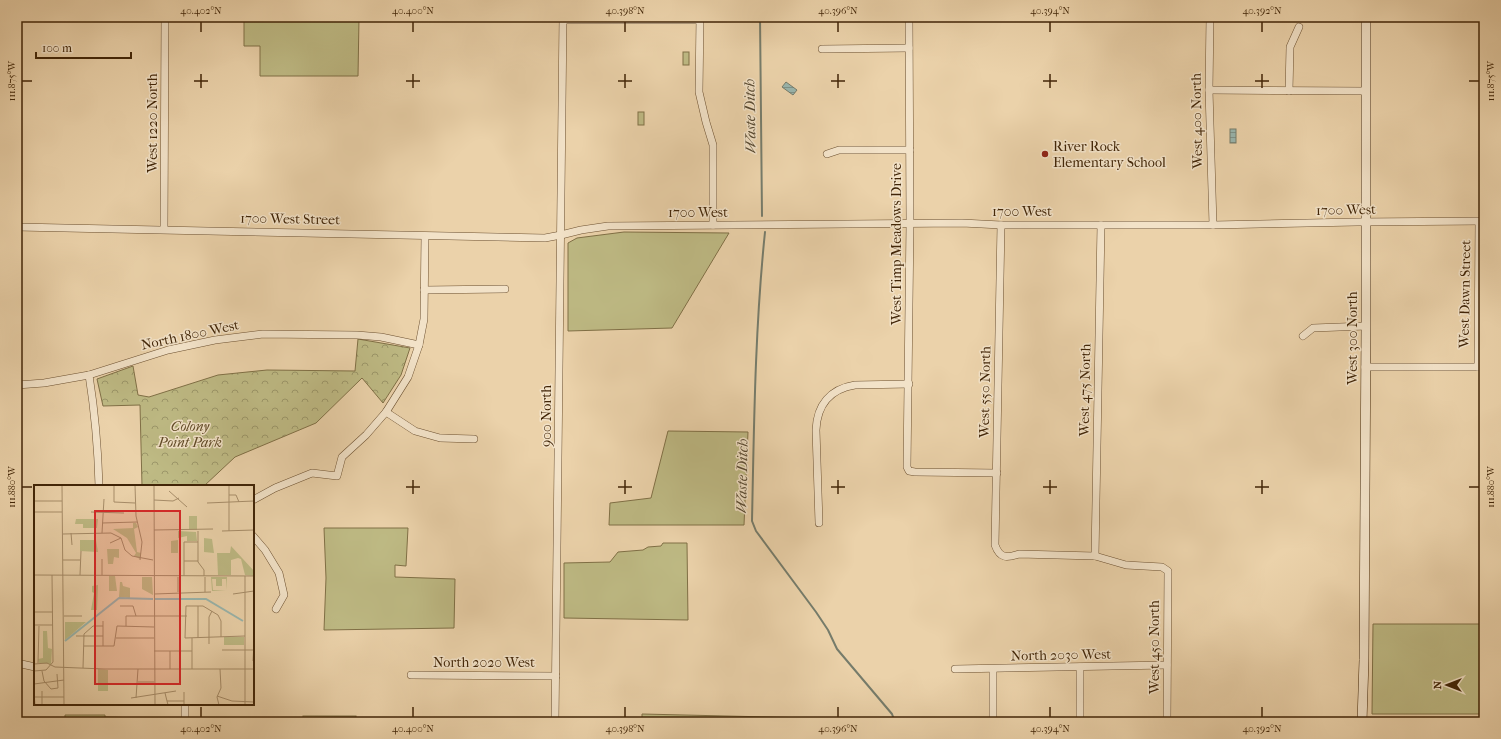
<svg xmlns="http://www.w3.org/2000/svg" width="1501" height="739" viewBox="0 0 1501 739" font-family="'IM FELL French Canon',serif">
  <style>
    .grass { fill: #beba84; stroke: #807046 }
    .park { fill: url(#park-crowns); stroke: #807046 }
    .water { fill: url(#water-rules); stroke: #767c6b }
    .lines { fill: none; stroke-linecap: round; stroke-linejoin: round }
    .stream { stroke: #767c6b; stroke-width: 2 }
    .street-casing { stroke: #6c5030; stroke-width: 8 }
    .secondary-casing { stroke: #412507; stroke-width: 10 }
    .street { stroke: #f2e2c8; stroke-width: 7 }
    .secondary { stroke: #f2e2c8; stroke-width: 9 }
    .ticks { fill: none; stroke: #412507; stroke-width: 1.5 }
    .poi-dot { fill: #8f2418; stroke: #f2e2c8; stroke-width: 1.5 }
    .labels { text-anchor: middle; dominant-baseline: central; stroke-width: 3; stroke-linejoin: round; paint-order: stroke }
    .street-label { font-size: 14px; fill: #412507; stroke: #f2e2c8 }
    .poi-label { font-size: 14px; fill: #412507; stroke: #f2e2c8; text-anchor: start }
    .park-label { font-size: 14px; font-style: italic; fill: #604a26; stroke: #f2e2c8 }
    .water-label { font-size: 15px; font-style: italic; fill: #574931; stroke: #f2e2c8 }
    .inset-river { fill: none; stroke: #99b6ae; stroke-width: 2 }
    .inset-road { fill: none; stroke: #a78d69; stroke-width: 1 }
    .view { fill: #d62828; fill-opacity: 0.15; stroke: #d62828; stroke-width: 2 }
    .inset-edge { fill: none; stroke: #412507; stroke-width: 2 }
    .neatline { fill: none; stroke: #412507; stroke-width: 1.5 }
    .ticks-label { font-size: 10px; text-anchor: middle; fill: #412507 }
  </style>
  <defs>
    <pattern id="park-crowns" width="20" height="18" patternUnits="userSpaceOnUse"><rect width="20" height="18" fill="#beba84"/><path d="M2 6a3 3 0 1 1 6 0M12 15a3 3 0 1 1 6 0" fill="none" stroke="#9c976a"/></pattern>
    <pattern id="water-rules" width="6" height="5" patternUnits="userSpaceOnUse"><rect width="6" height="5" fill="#99b6ae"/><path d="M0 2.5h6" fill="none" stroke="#7e948c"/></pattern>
  </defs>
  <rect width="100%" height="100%" fill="#ebd2aa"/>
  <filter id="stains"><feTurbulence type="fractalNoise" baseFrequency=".005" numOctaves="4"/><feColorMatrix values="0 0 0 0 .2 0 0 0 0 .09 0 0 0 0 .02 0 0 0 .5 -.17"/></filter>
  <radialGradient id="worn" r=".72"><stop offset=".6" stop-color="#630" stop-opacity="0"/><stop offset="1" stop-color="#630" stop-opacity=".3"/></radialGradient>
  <!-- grass -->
  <g class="grass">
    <path d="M 244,17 L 359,18 L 358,76 L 260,76 L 260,46 L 244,46 Z"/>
    <path d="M 412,17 L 554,17 L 554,18 Z"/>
    <rect x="683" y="52" width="6" height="13"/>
    <rect x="638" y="112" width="6" height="13"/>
    <path d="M 624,232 L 729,233 L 672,328 L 568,331 L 568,243 L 577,238 Z"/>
    <path d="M 668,431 L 748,432 L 744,525 L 609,525 L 610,503 L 651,498 Z"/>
    <path d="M 324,528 L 408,528 L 406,566 L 395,565 L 395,577 L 455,579 L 454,628 L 324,630 L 326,578 Z"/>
    <path d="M 663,543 L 687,543 L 688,620 L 564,618 L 564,563 L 610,562 L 618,552 L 643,550 L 648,547 L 661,546 Z"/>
    <path d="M 1373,624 L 1484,624 L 1484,714 L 1372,714 Z"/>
    <path d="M 642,714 L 853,719 L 853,722 L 642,722 Z"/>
    <path d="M 65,715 L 105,715 L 105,717 L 141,718 L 141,722 L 65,722 Z"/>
    <rect x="303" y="716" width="53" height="6"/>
  </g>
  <!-- park -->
  <path class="park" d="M 358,339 L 410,348 L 401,375 L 383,403 L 362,378 L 316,423 L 235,457 L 204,486 L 142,486 L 140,405 L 103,406 L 97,379 L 133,366 L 138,395 L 149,397 L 218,375 L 267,370 L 355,371 Z"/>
  <!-- water -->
  <g class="water">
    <path d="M 786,82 L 797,90 L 793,95 L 782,87 Z"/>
    <rect x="1230" y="129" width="6" height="14"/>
  </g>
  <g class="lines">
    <!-- stream -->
    <g class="stream">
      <path d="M 760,17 L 762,216"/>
      <path d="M 765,232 C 755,328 754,424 752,521 L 756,531 L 816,612 L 828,630 L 837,649 L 892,714 L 895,722"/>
    </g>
    <!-- street casing -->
    <g class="street-casing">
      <g id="street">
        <path d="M 700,17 L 699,92 L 706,122 L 713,145 L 713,225"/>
        <path d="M 909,17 L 910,223 L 907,467 L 909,471 L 915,472 L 997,473"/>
        <path d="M 1210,17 L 1209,90 L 1213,225"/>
        <path d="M 564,20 L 700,20"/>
        <path d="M 822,49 L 909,48"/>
        <path d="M 1209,90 L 1366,91"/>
        <path d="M 1289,91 L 1290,47 L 1299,27"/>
        <path d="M 827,154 L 839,150 L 910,150"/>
        <path d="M 1001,225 L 995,545 C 1000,559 1007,558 1019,554 L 1095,556 L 1126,565 L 1162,567 L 1168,571 L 1167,722"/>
        <path d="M 17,227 L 545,238 L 561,235 L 581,230 L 608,226 L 962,223 L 1001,225 L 1213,225 L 1357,222 L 1484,221"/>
        <path d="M 164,229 L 165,17"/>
        <path d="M 424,290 L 505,289"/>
        <path d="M 1303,336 L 1313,328 L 1366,326"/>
        <path d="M 1365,367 L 1484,367"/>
        <path d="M 1478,367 L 1479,222"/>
        <path d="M 89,375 C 95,413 98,448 99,486"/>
        <path d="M 17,385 L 44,383 L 89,375 L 168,350 L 215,340 L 263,334 L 357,335 L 381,337 L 419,345"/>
        <path d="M 386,412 L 415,431 L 440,438 L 474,439"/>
        <path d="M 253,500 L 275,488 L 312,473 L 337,476 L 342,457 L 366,435 L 386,412 L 408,377 L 419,345 L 424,319 L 425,236"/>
        <path d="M 819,523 L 816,430 C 817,405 830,389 855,385 L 909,384"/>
        <path d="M 253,536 L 265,550 L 279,573 L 284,595 L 276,609"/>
        <path d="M 1095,556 L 1101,225"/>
        <path d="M 17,663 L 35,667"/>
        <path d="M 1080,667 L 1080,722"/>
        <path d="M 955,669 L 1167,665"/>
        <path d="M 993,669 L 993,722"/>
        <path d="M 411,675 L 556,676"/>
        <path d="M 185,722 L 185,704"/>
        <path d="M 555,722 L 563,17"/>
      </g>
    </g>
    <!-- secondary casing -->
    <g class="secondary-casing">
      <path id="secondary" d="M 1362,722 L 1364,660 L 1366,326 L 1366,17"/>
    </g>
    <!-- street -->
    <use href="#street" class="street"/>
    <!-- secondary -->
    <use href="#secondary" class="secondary"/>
  </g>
  <!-- ticks -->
  <path class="ticks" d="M 201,22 L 201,32M 413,22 L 413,32M 625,22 L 625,32M 838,22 L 838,32M 1050,22 L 1050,32M 1262,22 L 1262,32M 201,74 L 201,88M 413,74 L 413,88M 625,74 L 625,88M 838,74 L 838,88M 1050,74 L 1050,88M 1262,74 L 1262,88M 22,81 L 32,81M 194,81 L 208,81M 406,81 L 420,81M 618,81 L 632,81M 831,81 L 845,81M 1043,81 L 1057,81M 1255,81 L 1269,81M 1469,81 L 1479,81M 413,480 L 413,494M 625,480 L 625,494M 838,480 L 838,494M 1050,480 L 1050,494M 1262,480 L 1262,494M 22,487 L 32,487M 406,487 L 420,487M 618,487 L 632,487M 831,487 L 845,487M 1043,487 L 1057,487M 1255,487 L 1269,487M 1469,487 L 1479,487M 201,707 L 201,717M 413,707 L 413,717M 625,707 L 625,717M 838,707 L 838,717M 1050,707 L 1050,717M 1262,707 L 1262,717"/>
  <!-- markers -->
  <circle class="poi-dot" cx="1045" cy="154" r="4"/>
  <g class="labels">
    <!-- street labels -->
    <g class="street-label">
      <text transform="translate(1197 121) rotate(-91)">West 400 North</text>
      <text transform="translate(152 123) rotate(-90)">West 1220 North</text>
      <text transform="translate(1346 210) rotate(-1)">1700 West</text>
      <text x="1022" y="211">1700 West</text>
      <text x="698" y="212">1700 West</text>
      <text transform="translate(290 219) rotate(1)">1700 West Street</text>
      <text transform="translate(896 244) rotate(-90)">West Timp Meadows Drive</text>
      <text transform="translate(1465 294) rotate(-89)">West Dawn Street</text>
      <text transform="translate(190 335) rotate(-12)">North 1800 West</text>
      <text transform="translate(1352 338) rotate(-90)">West 300 North</text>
      <text transform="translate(1085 390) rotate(-89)">West 475 North</text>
      <text transform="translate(985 392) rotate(-89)">West 550 North</text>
      <text transform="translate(546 416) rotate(-90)">900 North</text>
      <text transform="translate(1154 647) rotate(-90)">West 450 North</text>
      <text transform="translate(1061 655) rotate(-1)">North 2030 West</text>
      <text x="484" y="662">North 2020 West</text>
    </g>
    <!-- poi labels -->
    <g class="poi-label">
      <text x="1053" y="146">River Rock<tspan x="1053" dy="16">Elementary School</tspan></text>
    </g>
    <!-- park labels -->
    <g class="park-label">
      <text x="190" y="426">Colony<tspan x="190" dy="16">Point Park</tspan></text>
    </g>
    <!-- water labels -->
    <g class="water-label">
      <text transform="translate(750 116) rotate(-91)">Waste Ditch</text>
      <text transform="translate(742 476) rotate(-89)">Waste Ditch</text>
    </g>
  </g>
  <!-- overview -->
  <g transform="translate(34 485)">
    <rect width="220" height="220" fill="#ebd2aa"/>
    <path d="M 155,31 L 163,31 L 163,45 L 155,45 ZM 42,34 L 64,34 L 63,43 L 49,43 L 49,39 L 41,39 ZM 144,46 L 162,47 L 163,56 L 153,56 L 153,51 L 144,53 ZM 170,53 L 178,54 L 180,68 L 170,67 ZM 46,55 L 62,55 L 64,67 L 46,66 ZM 144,55 L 144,68 L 137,68 L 137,56 ZM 197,61 L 220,86 L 220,91 L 211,90 L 207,74 L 204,73 L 197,75 L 197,90 L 184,90 L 183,68 L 196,68 ZM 73,64 L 85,64 L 85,73 L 80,72 L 79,79 L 74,79 ZM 75,91 L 81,91 L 83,106 L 75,106 ZM 108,92 L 118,92 L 119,110 L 108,104 ZM 177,92 L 193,92 L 192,105 L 178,106 ZM 178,94 L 182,94 L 182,101 L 188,101 L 188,94 L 192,94 L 192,105 L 179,105 ZM 86,97 L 88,97 L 89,101 L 96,103 L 96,113 L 85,112 ZM 64,100 L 63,125 L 57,125 L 60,108 L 58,107 L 58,101 ZM 31,137 L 52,137 L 31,155 ZM 64,184 L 74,185 L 74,206 L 64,206 Z" fill="#beba84" fill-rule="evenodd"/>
    <path d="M 99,38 L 102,38 L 104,42 L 100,44 L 103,67 L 107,68 L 106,74 L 100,71 L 102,68 L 93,53 L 79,44 L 99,43 ZM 9,146 L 13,146 L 14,163 L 18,164 L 17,179 L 5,178 L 4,174 L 9,173 ZM 190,152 L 210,152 L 210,160 L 190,160 Z" fill="#beba84"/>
    <path class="inset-river" d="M 121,114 L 172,114 L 209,136M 31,156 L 85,113 L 119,114"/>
    <path class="inset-road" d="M 28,0 L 30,220M 80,0 L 80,17 L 101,18M 101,0 L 102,31 L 108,57 L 106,75M 120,0 L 121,220M 195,0 L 195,46M 135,6 L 153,22M 195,10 L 202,10 L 205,17M 120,15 L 139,16 L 145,13M 0,16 L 28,16M 173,18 L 220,16M 0,27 L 28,27M 57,27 L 90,28M 68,38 L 103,37M 120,45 L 179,44M 164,46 L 164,77 L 170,85 L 170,91M 188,46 L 220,45M 37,48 L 38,60M 68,48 L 70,14M 29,49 L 77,48 L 87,53 L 91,65 L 98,71 L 119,75M 76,58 L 87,53M 29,75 L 46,75M 150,76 L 164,76M 0,90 L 220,91M 46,90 L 47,66M 68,90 L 68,74M 150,91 L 150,57 L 164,57M 211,91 L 211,220M 144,107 L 144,92M 171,107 L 171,92M 120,109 L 177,107M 199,109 L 220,106M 86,121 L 99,121 L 102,131M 0,127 L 19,127M 30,131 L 48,131M 69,136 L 69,161M 0,140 L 19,140M 92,141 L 92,131 L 153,131M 42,151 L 69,151M 187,152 L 187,136 L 184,130 L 169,121 L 152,121 L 151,153 L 211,151M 82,153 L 120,153M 164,153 L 164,121M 175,159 L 175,132 L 178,126M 50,161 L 80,161 L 83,141 L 120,142M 188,165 L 219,165M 120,166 L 158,166M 219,176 L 220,158M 4,178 L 5,141M 0,179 L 13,178 L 21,182 L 70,184 L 220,184M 49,183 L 50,149 L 59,141 L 69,141M 136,184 L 136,166M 158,184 L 158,153M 0,186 L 12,185 L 19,177 L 18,90M 8,186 L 10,196 L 17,204 L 24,203 L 23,189M 104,197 L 120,197M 0,199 L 30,195M 8,206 L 8,220M 150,207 L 150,220M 0,208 L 1,220M 131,208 L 134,220M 183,211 L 198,216 L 220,217M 1,212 L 30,212M 97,213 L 142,206M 102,213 L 104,184M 133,216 L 150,216M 185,220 L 183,212 L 187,203 L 186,184"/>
    <path class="view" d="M 61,26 L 146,26 L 146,199 L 61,199 Z"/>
    <rect width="220" height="220" class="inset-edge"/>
  </g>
  <!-- margin -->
  <rect width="1501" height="739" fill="none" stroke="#ebd2aa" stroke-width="44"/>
  <!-- north arrow -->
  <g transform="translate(1447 685) rotate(270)" stroke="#f2e2c8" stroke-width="3" paint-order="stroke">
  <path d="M0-3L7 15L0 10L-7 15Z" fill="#412507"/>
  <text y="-6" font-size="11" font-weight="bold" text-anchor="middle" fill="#412507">N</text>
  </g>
  <!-- scale -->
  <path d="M36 52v6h95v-6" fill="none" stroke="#412507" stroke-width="2"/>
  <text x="42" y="52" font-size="12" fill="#412507" stroke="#f2e2c8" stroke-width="3" paint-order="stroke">100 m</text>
  <rect x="22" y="22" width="1457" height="695" class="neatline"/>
  <g class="ticks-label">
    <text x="201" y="14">40.402°N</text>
    <text x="413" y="14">40.400°N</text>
    <text x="625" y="14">40.398°N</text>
    <text x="838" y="14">40.396°N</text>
    <text x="1050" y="14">40.394°N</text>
    <text x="1262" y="14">40.392°N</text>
    <text transform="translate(1490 81) rotate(-90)" y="4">111.875°W</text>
    <text transform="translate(11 81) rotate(-90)" y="4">111.875°W</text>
    <text transform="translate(1490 487) rotate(-90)" y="4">111.880°W</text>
    <text transform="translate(11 487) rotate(-90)" y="4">111.880°W</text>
    <text x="201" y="732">40.402°N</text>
    <text x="413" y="732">40.400°N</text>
    <text x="625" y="732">40.398°N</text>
    <text x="838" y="732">40.396°N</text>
    <text x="1050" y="732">40.394°N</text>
    <text x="1262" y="732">40.392°N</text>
  </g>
  <rect width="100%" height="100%" filter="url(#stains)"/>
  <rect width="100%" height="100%" fill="url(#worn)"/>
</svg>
